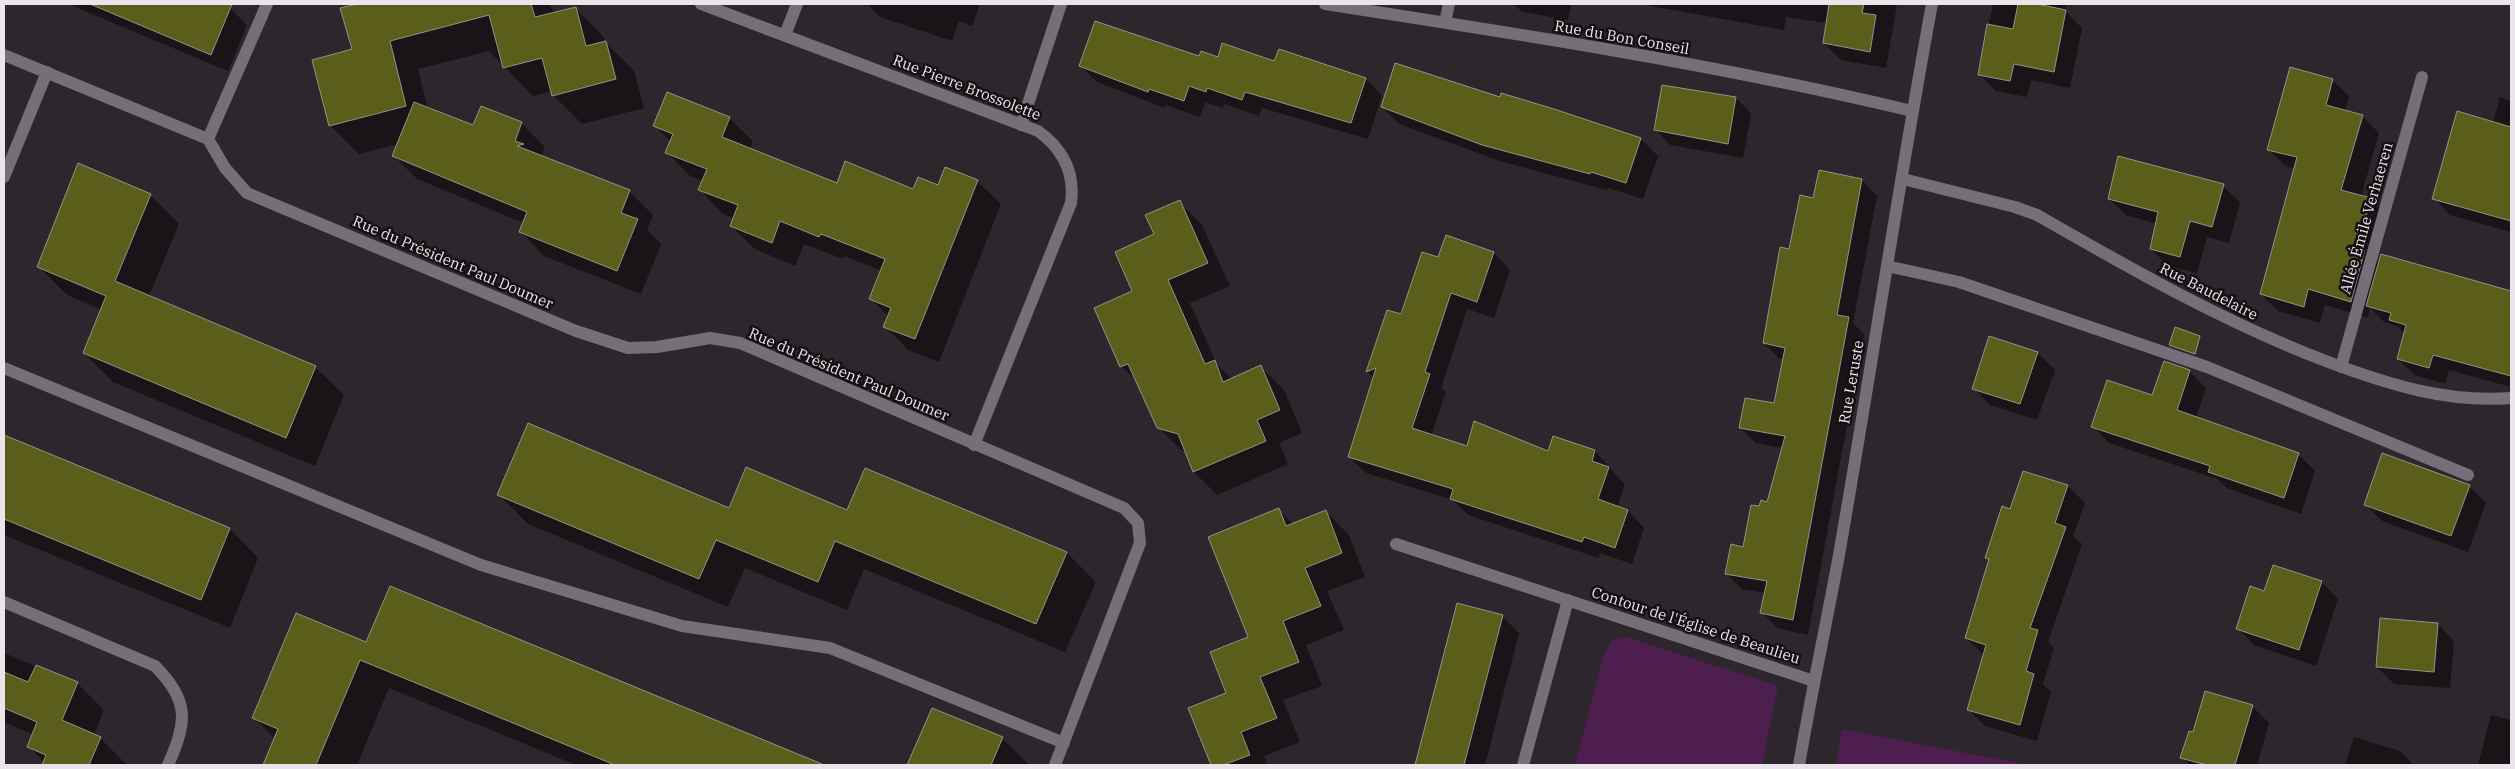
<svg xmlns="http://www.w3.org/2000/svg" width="2515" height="769" viewBox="0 0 2515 769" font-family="'IBM Plex Serif',serif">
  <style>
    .green { fill: #4e1e4f }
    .shadow { fill: #0007 }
    .building { fill: #5a5e1a; stroke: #929488 }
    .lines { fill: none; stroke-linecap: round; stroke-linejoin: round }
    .minor { stroke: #776f77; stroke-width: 12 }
    .labels { text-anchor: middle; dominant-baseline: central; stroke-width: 5; stroke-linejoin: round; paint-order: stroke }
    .street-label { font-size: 15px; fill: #eae5ea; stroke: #131013 }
  </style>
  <rect width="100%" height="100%" fill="#2d262d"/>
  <!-- green -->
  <g class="green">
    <path d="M 1626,637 L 1778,686 L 1762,765 L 1575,765 L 1604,654 L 1612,641 Z"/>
    <path d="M 1842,729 L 2028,765 L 1836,765 Z"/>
  </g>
  <!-- shadow -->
  <g class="shadow">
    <path d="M 68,4 L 220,4 L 230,8 L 247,25 L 228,71 Z"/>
    <path d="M 362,4 L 549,4 L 555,13 L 575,8 L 604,37 L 605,42 L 634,71 L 644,108 L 582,124 L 553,95 L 552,91 L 533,96 L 489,51 L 418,69 L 428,109 L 474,127 L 521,123 L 545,147 L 541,157 L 629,191 L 653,215 L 647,230 L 661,244 L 641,294 L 544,256 L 521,232 L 524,223 L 417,179 L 393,155 L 398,144 L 359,154 L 330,125 L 353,50 L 342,9 Z"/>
    <path d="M 867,4 L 980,4 L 972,26 L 959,21 L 952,41 L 880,17 Z"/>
    <path d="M 1514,4 L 1571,4 L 1568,20 L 1522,12 Z"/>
    <path d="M 1640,4 L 1897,4 L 1886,68 L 1841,60 L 1824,43 L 1827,23 L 1786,17 L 1784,30 Z"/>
    <path d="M 1993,4 L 2067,4 L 2065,11 L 2082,28 L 2070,88 L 2031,80 L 2027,97 L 1996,91 L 1979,74 Z"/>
    <path d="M 1199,58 L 1275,63 L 1366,79 L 1382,96 L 1368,139 L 1262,108 L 1259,116 L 1224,104 L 1223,108 L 1205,102 L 1200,117 L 1166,105 L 1165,108 L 1097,82 L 1081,66 Z"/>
    <path d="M 2332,80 L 2349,96 L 2345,111 L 2362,116 L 2379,133 L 2361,197 L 2371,199 L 2387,216 L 2375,261 L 2379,265 L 2382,255 L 2511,292 L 2511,387 L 2449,370 L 2445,384 L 2415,375 L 2398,359 L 2405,334 L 2397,326 L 2384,322 L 2370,308 L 2368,318 L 2325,305 L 2320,323 L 2278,311 L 2261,294 L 2295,169 L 2285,166 L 2268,149 Z"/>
    <path d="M 1663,86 L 1736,98 L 1751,113 L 1743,158 L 1670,145 L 1656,130 Z"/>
    <path d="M 2500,97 L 2511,101 L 2511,232 L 2450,215 L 2434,198 L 2493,123 Z"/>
    <path d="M 1501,98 L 1554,110 L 1641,139 L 1658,156 L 1643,199 L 1608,188 L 1607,190 L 1500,161 L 1399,124 L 1382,107 Z"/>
    <path d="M 729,118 L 753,141 L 750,149 L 838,184 L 914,191 L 977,181 L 1001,204 L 939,362 L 908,350 L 885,326 L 889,317 L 871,299 L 882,271 L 844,256 L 843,259 L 804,244 L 795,266 L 755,249 L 731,226 L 734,218 L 723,214 L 700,190 L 703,181 L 690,176 L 666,152 L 671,142 L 655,126 Z"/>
    <path d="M 1862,180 L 1877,196 L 1853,323 L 1864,334 L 1808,635 L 1777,628 L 1762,612 L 1766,593 L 1742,589 L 1726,573 L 1744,548 L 1760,508 L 1768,503 L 1783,448 L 1756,443 L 1740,428 L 1775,405 L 1784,359 L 1779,358 L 1764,343 L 1790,250 L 1814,199 Z"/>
    <path d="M 2223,186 L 2240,202 L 2229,243 L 2207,237 L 2197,273 L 2168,266 L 2151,249 L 2157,224 L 2126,215 L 2109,199 Z"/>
    <path d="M 150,195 L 179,224 L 149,296 L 315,367 L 344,395 L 315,466 L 113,382 L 84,353 L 102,310 L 67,295 L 38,266 Z"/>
    <path d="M 1179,202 L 1202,225 L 1230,286 L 1190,303 L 1217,365 L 1232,379 L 1261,367 L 1284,390 L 1302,433 L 1279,443 L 1288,464 L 1217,495 L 1194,472 L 1186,452 L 1181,450 L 1158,427 L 1138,382 L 1121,366 L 1134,292 L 1156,235 Z"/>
    <path d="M 1446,237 L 1494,253 L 1510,270 L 1494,318 L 1467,309 L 1441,388 L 1446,392 L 1431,436 L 1467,447 L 1548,453 L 1595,451 L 1625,485 L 1617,507 L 1628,511 L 1644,528 L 1632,564 L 1600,553 L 1599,558 L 1468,515 L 1453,500 L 1366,473 L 1349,457 L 1374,379 L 1368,372 L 1388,311 L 1402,316 L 1439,259 Z"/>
    <path d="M 1990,337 L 2038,353 L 2055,370 L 2037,420 L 1990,405 L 1973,388 Z"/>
    <path d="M 2189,371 L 2206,388 L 2196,418 L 2298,454 L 2315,471 L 2301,514 L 2227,488 L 2217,479 L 2109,443 L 2093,426 L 2153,397 Z"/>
    <path d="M 4,436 L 230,529 L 258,558 L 230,628 L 4,535 Z"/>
    <path d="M 866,469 L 1067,553 L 1096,582 L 1065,652 L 864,569 L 847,610 L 745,568 L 728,607 L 528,524 L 499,495 L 729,510 L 847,511 Z"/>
    <path d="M 2023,472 L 2068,486 L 2085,503 L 2073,536 L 2082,544 L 2048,642 L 2054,648 L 2043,684 L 2051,692 L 2037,741 L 1985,726 L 1968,709 L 1984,655 L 1966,638 L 1990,560 L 1987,557 L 2011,510 Z"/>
    <path d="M 2469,486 L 2486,503 L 2468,552 L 2382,521 L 2365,504 Z"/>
    <path d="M 1279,510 L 1293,524 L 1325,511 L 1349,535 L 1365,577 L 1327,591 L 1344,630 L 1306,645 L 1322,686 L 1283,700 L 1300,742 L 1264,756 L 1267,765 L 1212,765 L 1190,709 L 1228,694 L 1250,638 Z"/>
    <path d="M 2322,582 L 2338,599 L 2316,666 L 2254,645 L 2237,628 Z"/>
    <path d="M 391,588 L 817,765 L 576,765 L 389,688 L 357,765 L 264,765 L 275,739 L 254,717 L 367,644 Z"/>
    <path d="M 1458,605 L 1502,616 L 1519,633 L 1485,765 L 1417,765 Z"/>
    <path d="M 2438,624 L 2454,641 L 2450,688 L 2394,684 L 2377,667 Z"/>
    <path d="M 4,653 L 77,683 L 104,710 L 94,735 L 100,738 L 127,765 L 43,765 L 44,762 L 29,747 L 34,735 L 4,722 Z"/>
    <path d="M 2252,706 L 2269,723 L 2257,765 L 2190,765 L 2182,757 L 2194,733 Z"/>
    <path d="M 932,710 L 1002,738 L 1029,765 L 908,765 Z"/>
    <path d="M 2491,715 L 2511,720 L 2511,765 L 2478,765 Z"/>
    <path d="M 2354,737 L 2400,751 L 2414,765 L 2345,765 Z"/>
  </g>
  <!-- building -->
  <g class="building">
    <path d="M 90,4 L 232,4 L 211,55 Z"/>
    <path d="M 357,4 L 531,4 L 535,17 L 576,7 L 586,46 L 606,41 L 616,79 L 552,96 L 542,58 L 503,68 L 489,15 L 390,41 L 406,106 L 329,126 L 312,60 L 352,49 L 340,8 Z"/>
    <path d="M 1829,4 L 1864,4 L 1862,13 L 1876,15 L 1870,52 L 1823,43 Z"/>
    <path d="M 2018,4 L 2037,4 L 2066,10 L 2054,72 L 2014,64 L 2010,81 L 1978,75 L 1987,24 L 2013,29 Z"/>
    <path d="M 1095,21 L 1199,56 L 1201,51 L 1218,57 L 1222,43 L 1274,61 L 1279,49 L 1366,78 L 1351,123 L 1245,92 L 1242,100 L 1207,88 L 1206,92 L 1189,86 L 1184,101 L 1149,89 L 1148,92 L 1079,66 Z"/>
    <path d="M 1395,63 L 1500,97 L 1501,93 L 1554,109 L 1641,138 L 1626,183 L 1591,172 L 1590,174 L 1482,145 L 1381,107 Z"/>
    <path d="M 2290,67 L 2333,79 L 2326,105 L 2363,115 L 2341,190 L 2371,198 L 2358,247 L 2365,249 L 2351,302 L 2308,289 L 2304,307 L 2260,294 L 2297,157 L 2267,150 Z"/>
    <path d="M 1662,85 L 1736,97 L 1728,144 L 1654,130 Z"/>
    <path d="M 667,92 L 730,117 L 722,137 L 837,183 L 845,161 L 913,189 L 918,177 L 938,185 L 945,167 L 978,180 L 915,339 L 883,327 L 891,308 L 869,299 L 885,259 L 821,234 L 819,237 L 780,221 L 772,243 L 730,226 L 738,205 L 698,190 L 707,169 L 665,153 L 673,134 L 653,126 Z"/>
    <path d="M 414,102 L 473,125 L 481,106 L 522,122 L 515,141 L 524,144 L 517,146 L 630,190 L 621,213 L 638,219 L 617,271 L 519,232 L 527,212 L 392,156 Z"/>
    <path d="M 2457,111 L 2511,127 L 2511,221 L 2432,199 Z"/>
    <path d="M 2118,156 L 2224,184 L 2212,227 L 2190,221 L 2180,257 L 2150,249 L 2158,212 L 2108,199 Z"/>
    <path d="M 78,163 L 151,194 L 115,281 L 316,366 L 286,438 L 83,353 L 106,296 L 37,267 Z"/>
    <path d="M 1819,170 L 1862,179 L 1837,315 L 1849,317 L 1793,620 L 1760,613 L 1767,581 L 1725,574 L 1731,544 L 1743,547 L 1751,505 L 1759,506 L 1761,500 L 1767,502 L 1785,436 L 1739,428 L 1745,398 L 1774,403 L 1785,348 L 1763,343 L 1780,247 L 1789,249 L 1800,195 L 1813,198 Z"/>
    <path d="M 1180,200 L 1208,263 L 1168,280 L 1205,364 L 1215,360 L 1223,382 L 1261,365 L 1280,410 L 1257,420 L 1266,441 L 1193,472 L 1178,434 L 1157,428 L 1128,364 L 1120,367 L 1094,308 L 1132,291 L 1115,252 L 1154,234 L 1145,215 Z"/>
    <path d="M 1446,235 L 1494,252 L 1477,302 L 1451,293 L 1425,372 L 1430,374 L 1412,428 L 1467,446 L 1474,421 L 1548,451 L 1553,436 L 1595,450 L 1592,461 L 1609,467 L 1598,499 L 1628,510 L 1615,548 L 1584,537 L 1582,542 L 1450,499 L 1453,489 L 1348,457 L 1376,368 L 1366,372 L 1387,310 L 1401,314 L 1422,252 L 1438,257 Z"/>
    <path d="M 2381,254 L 2511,291 L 2511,376 L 2433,355 L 2429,368 L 2397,359 L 2406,325 L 2389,320 L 2391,313 L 2366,306 Z"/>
    <path d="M 2175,327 L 2200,336 L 2195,354 L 2169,345 Z"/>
    <path d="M 1989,336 L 2038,352 L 2020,404 L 1972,389 Z"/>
    <path d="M 2164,361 L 2190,370 L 2177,410 L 2299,453 L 2284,498 L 2208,472 L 2210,466 L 2091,427 L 2107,380 L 2152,395 Z"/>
    <path d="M 528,423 L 729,508 L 746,467 L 847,510 L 865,468 L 1067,552 L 1036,624 L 835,541 L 818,582 L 716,540 L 699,579 L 497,495 Z"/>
    <path d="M 4,435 L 230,528 L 201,600 L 4,519 Z"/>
    <path d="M 2382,453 L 2470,485 L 2451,536 L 2364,505 Z"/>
    <path d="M 2023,471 L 2068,485 L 2055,523 L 2066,527 L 2030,628 L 2038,630 L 2026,671 L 2034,674 L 2020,725 L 1967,710 L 1986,645 L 1965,638 L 1989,559 L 1985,558 L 2002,506 L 2010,509 Z"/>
    <path d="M 1279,508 L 1286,526 L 1326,510 L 1342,553 L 1305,568 L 1321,606 L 1283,621 L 1299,662 L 1260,677 L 1277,718 L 1241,732 L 1250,755 L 1223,765 L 1211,765 L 1188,708 L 1226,693 L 1210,652 L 1248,637 L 1208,537 Z"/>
    <path d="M 2273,565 L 2322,581 L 2299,650 L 2236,629 L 2250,586 L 2264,591 Z"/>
    <path d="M 390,586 L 822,764 L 822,765 L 615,765 L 360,660 L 316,765 L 263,765 L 278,729 L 252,718 L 296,613 L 366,642 Z"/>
    <path d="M 1457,603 L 1503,615 L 1464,765 L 1415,765 Z"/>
    <path d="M 2380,618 L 2438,623 L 2434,672 L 2376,667 Z"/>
    <path d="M 36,665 L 78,682 L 62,720 L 101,737 L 89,765 L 42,765 L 46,755 L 27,747 L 37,722 L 4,708 L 4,672 L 28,682 Z"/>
    <path d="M 2205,691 L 2253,705 L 2235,765 L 2207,765 L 2180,758 L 2189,731 L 2193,732 Z"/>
    <path d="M 932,708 L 1003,737 L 991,765 L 907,765 Z"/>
  </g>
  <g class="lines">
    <!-- minor -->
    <g class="minor">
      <path d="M 701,4 L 1038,131 C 1063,149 1075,173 1071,203 L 974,445"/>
      <path d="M 1325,4 C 1520,34 1720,65 1912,111"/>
      <path d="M 1445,22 L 1449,4"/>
      <path d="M 785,35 L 797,4"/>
      <path d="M 4,55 L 208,139 L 225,168 L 247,193 L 576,331 L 628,348 L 657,347 L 710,338 L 740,343 L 1124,508 L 1138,523 L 1140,543 L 1055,765"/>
      <path d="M 1021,125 L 1061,4"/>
      <path d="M 208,139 L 267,4"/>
      <path d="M 4,177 L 47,72"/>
      <path d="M 1903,179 L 2015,207 L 2037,215 C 2133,270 2227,324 2331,363 C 2390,385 2448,403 2511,398"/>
      <path d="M 1887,266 L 1959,282 L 2207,367 L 2468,475"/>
      <path d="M 2341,367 L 2422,77"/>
      <path d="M 4,368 L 481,565 L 682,626 L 830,648 L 1064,743"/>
      <path d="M 1396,544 L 1814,681"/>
      <path d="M 4,602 L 155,666 C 190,701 187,722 168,765"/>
      <path d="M 1523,765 L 1568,600"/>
      <path d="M 1799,765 C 1811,695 1826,625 1839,555 C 1871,372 1898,187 1932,4"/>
    </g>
  </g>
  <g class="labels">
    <!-- street labels -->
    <g class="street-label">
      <text transform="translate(1622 37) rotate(10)">Rue du Bon Conseil</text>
      <text transform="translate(967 87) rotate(21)">Rue Pierre Brossolette</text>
      <text transform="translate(2366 218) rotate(-74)">Allée Émile Verhaeren</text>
      <text transform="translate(453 262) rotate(23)">Rue du Président Paul Doumer</text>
      <text transform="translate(2209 291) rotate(27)">Rue Baudelaire</text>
      <text transform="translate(849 374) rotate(23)">Rue du Président Paul Doumer</text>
      <text transform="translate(1851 382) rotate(-80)">Rue Leruste</text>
      <text transform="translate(1696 625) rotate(18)">Contour de l'Église de Beaulieu</text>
    </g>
  </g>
  <!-- border -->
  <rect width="2515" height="769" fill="none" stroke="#eae5ea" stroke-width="10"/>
</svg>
